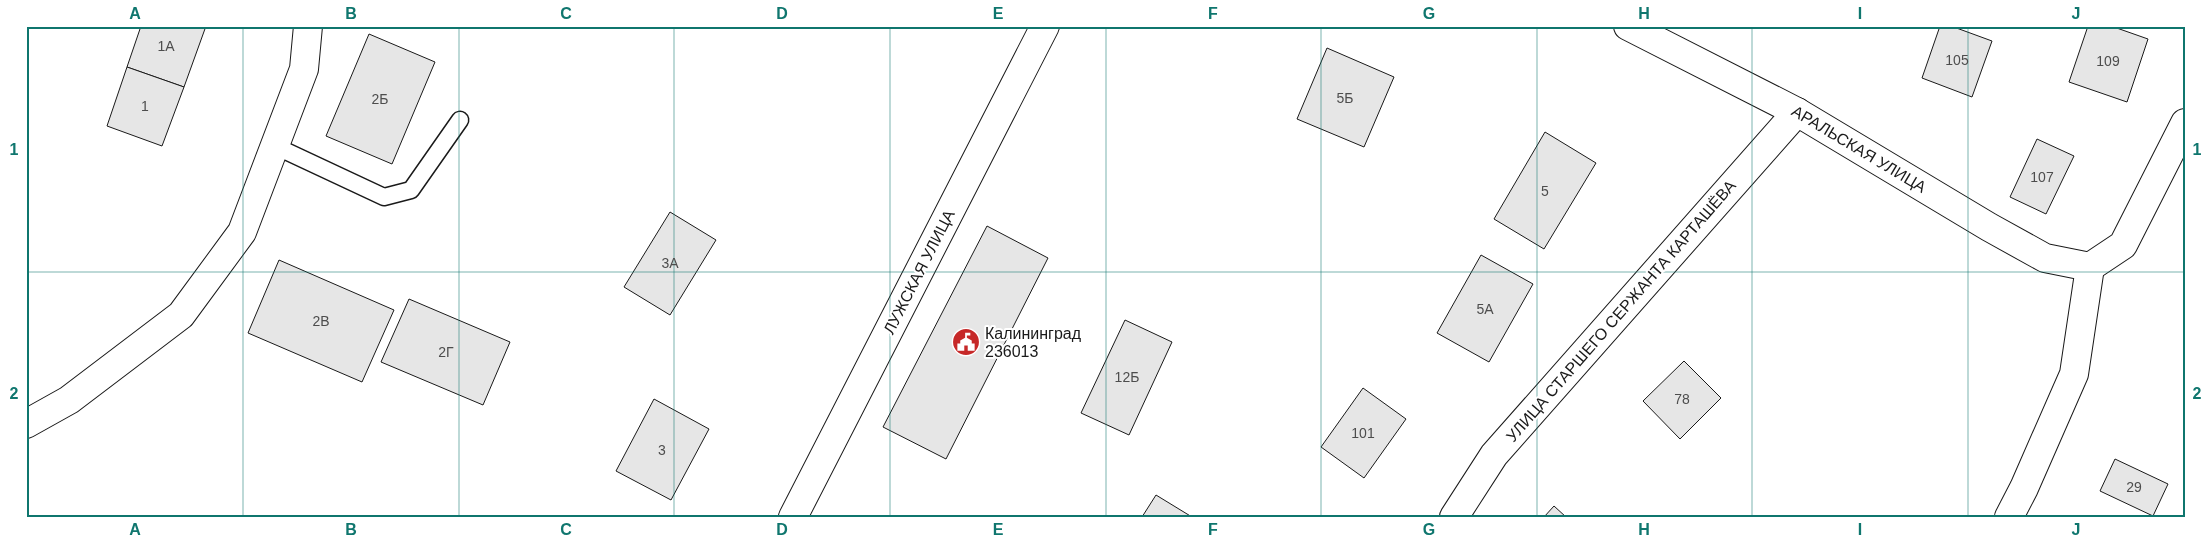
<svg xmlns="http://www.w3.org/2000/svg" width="2211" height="543" viewBox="0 0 2211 543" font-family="Arial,sans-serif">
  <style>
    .building { fill: #e6e6e6; stroke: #1a1a1a }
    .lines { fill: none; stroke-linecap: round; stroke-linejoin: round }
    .service-casing { stroke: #1a1a1a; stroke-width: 19 }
    .minor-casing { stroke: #1a1a1a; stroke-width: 30 }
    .tertiary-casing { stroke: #1a1a1a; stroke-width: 30 }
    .secondary-casing { stroke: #1a1a1a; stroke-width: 30 }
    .service { stroke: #fff; stroke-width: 16 }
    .minor { stroke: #fff; stroke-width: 28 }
    .tertiary { stroke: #fff; stroke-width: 28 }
    .secondary { stroke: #fff; stroke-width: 28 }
    .grid { fill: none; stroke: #0f766e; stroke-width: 1; stroke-opacity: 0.55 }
    .labels { text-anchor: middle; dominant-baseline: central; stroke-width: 4; stroke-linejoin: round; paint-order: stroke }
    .number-label { font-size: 14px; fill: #4d4d4d }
    .street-label { font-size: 16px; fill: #1a1a1a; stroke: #fff }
    .poi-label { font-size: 16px; fill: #1a1a1a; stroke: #fff; text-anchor: start }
    .neatline { fill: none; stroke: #0f766e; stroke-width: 2 }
    .grid-label { font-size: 16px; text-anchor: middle; font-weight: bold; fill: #0f766e }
  </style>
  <rect width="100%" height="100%" fill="#fff"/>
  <!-- building -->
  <g class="building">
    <path d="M 141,26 L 206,26 L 184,87 L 127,67 Z"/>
    <path d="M 1940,26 L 1951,26 L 1992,41 L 1972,97 L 1922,78 Z"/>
    <path d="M 2088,26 L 2111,26 L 2148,39 L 2127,102 L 2069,82 Z"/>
    <path d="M 369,34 L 435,62 L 392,164 L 326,136 Z"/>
    <path d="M 1327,48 L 1394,77 L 1364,147 L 1297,119 Z"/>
    <path d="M 127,67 L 184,87 L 162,146 L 107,126 Z"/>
    <path d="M 1545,132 L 1596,163 L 1544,249 L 1494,219 Z"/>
    <path d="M 2037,139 L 2074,156 L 2046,214 L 2010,197 Z"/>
    <path d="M 670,212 L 716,240 L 670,315 L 624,287 Z"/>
    <path d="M 987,226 L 1048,258 L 946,459 L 883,427 Z"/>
    <path d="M 1481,255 L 1533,284 L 1489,362 L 1437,333 Z"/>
    <path d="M 279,260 L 394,310 L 362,382 L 248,333 Z"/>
    <path d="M 409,299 L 510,342 L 483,405 L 381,362 Z"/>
    <path d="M 1125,320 L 1172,342 L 1129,435 L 1081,413 Z"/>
    <path d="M 1684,361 L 1721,398 L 1680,439 L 1643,401 Z"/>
    <path d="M 1363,388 L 1406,419 L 1364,478 L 1321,447 Z"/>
    <path d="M 654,399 L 709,429 L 671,500 L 616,471 Z"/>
    <path d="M 2115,459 L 2168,484 L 2153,516 L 2100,491 Z"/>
    <path d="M 1156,495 L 1192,517 L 1142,517 Z"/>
    <path d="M 1554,506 L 1566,517 L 1544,517 Z"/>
  </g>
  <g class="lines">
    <!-- service casing -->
    <g class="service-casing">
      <path id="service" d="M 275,146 L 384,197 L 411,190 L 460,120"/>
    </g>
    <!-- minor casing -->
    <g class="minor-casing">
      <g id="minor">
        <path d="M 26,424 L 69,400 L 181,315 L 242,232 L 304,69 L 308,26"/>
        <path d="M 2009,517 L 2024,488 L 2074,374 L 2090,267"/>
      </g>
    </g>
    <!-- tertiary casing -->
    <g class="tertiary-casing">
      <path id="tertiary" d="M 1454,517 L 1494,455 L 1797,112"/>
    </g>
    <!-- secondary casing -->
    <g class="secondary-casing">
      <g id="secondary">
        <path d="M 1628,26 L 1797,112 L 1989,227 L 2045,258 L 2090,267 L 2123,245 L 2185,123"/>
        <path d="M 793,517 L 1045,26"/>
      </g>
    </g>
    <!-- service -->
    <use href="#service" class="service"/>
    <!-- minor -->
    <use href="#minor" class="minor"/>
    <!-- tertiary -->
    <use href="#tertiary" class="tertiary"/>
    <!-- secondary -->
    <use href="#secondary" class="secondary"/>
  </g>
  <!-- grid -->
  <path class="grid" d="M 243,26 L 243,517M 459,26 L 459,517M 674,26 L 674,517M 890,26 L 890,517M 1106,26 L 1106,517M 1321,26 L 1321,517M 1537,26 L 1537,517M 1752,26 L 1752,517M 1968,26 L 1968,517M 26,272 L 2185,272"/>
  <!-- icons -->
  <defs>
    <g id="civic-disc" transform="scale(1.4375)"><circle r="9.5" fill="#c62828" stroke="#fff"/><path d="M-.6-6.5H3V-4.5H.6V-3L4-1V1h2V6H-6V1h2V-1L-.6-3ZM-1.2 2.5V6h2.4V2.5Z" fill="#fff"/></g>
  </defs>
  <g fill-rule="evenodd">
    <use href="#civic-disc" x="966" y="342"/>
  </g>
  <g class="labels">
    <!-- number labels -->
    <g class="number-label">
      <text x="166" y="46">1А</text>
      <text x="1957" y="60">105</text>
      <text x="2108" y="61">109</text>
      <text x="1345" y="98">5Б</text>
      <text x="380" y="99">2Б</text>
      <text x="145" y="106">1</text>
      <text x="2042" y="177">107</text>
      <text x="1545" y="191">5</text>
      <text x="670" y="263">3А</text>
      <text x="1485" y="309">5А</text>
      <text x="321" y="321">2В</text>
      <text x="446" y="352">2Г</text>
      <text x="1127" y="377">12Б</text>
      <text x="1682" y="399">78</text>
      <text x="1363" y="433">101</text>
      <text x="662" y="450">3</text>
      <text x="2134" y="487">29</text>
    </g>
    <!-- street labels -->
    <g class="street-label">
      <text transform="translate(1859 149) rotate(31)">АРАЛЬСКАЯ УЛИЦА</text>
      <text transform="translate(919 272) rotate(-63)">ЛУЖСКАЯ УЛИЦА</text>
      <text transform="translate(1621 311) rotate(-49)">УЛИЦА СТАРШЕГО СЕРЖАНТА КАРТАШЁВА</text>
    </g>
    <!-- poi labels -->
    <g class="poi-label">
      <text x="985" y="333">Калининград<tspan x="985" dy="18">236013</tspan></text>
    </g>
  </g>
  <!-- border -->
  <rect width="2211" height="543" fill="none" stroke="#ffffff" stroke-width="55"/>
  <rect x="28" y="28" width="2156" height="488" class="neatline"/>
  <g class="grid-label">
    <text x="135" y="19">A</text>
    <text x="351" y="19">B</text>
    <text x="566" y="19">C</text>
    <text x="782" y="19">D</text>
    <text x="998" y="19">E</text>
    <text x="1213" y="19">F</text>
    <text x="1429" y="19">G</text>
    <text x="1644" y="19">H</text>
    <text x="1860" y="19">I</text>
    <text x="2076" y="19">J</text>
    <text x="14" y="155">1</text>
    <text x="2197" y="155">1</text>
    <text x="14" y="399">2</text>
    <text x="2197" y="399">2</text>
    <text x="135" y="535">A</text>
    <text x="351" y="535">B</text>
    <text x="566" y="535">C</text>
    <text x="782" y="535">D</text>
    <text x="998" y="535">E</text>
    <text x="1213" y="535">F</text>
    <text x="1429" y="535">G</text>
    <text x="1644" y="535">H</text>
    <text x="1860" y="535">I</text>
    <text x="2076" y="535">J</text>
  </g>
</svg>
